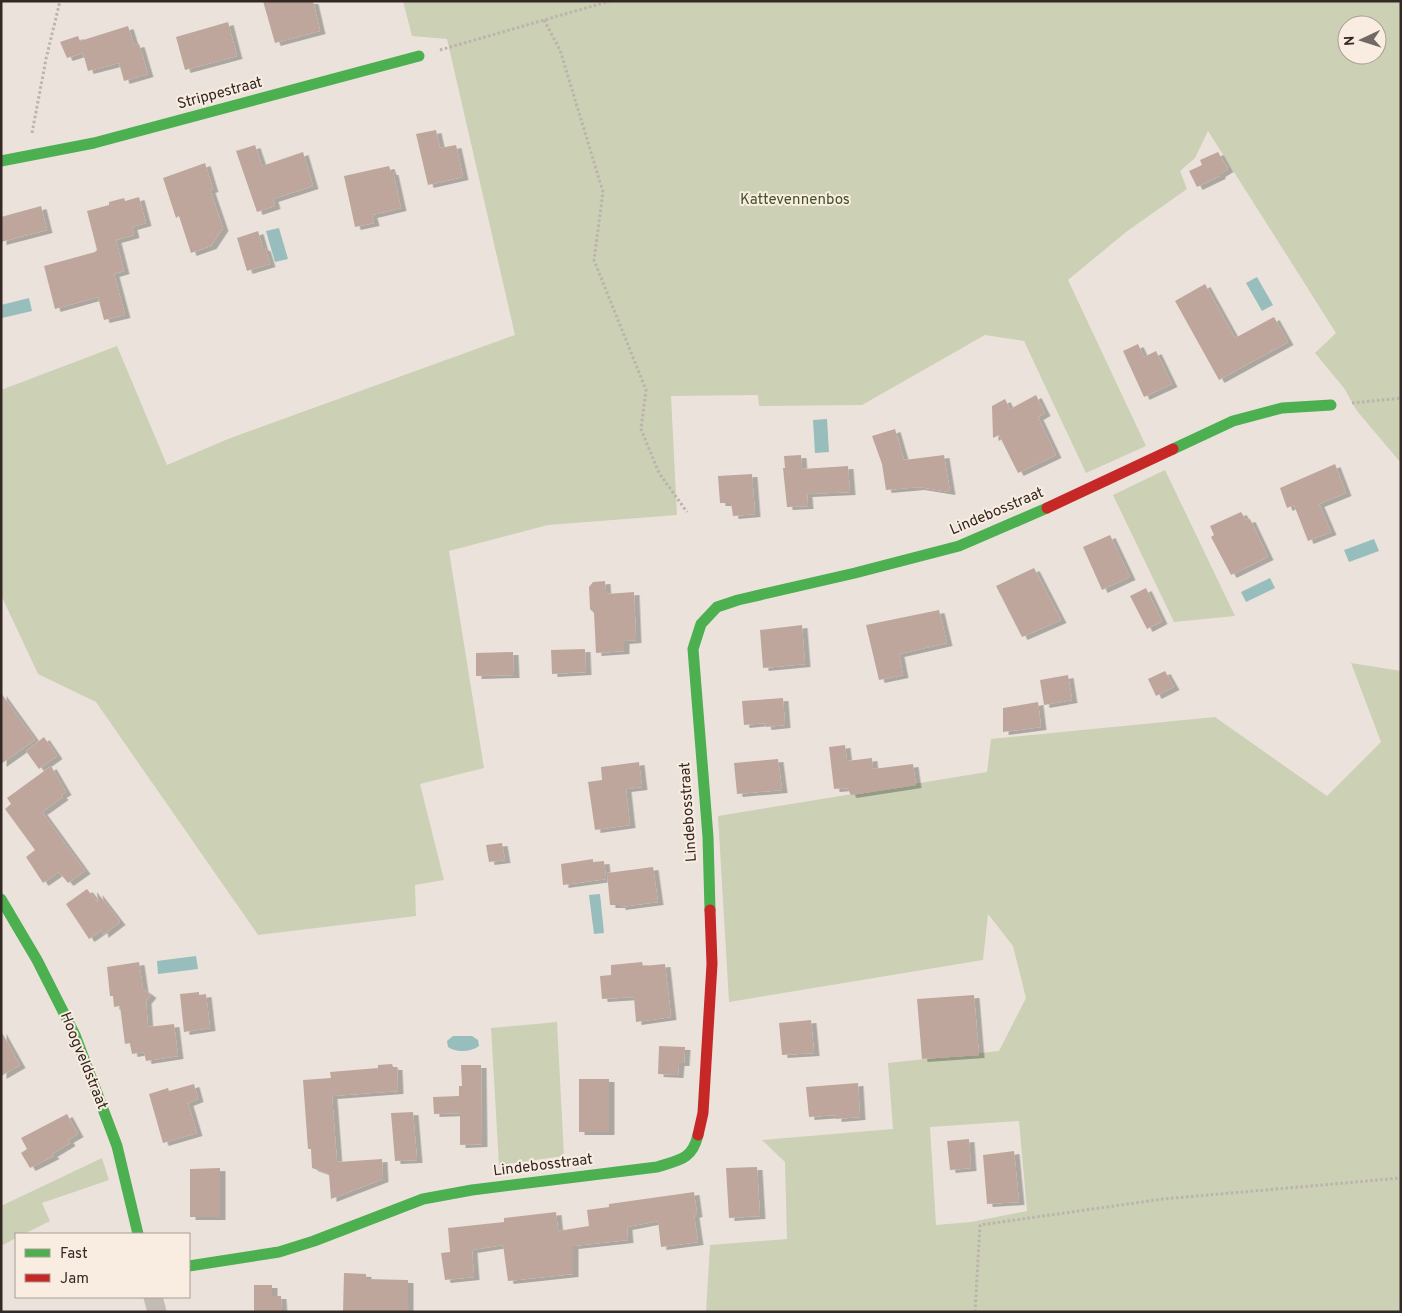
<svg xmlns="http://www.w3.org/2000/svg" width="1402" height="1313" viewBox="0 0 1402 1313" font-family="Overpass,sans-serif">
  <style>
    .green { fill: #ccd0b4; fill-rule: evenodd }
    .water { fill: #97bdbc }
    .building { fill: #bfa69c; filter: url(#shadow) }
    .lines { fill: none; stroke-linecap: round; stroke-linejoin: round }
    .path { stroke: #bcb3ad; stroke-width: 3; stroke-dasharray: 2.5 2.5; stroke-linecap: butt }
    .street { stroke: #c3bbb5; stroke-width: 19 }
    .fast { stroke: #4caf50; stroke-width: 11 }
    .jam { stroke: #c62828; stroke-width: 11 }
    .labels { text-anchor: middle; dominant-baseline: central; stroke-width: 4; stroke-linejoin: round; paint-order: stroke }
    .street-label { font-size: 15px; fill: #332824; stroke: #f9ede1 }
    .park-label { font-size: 15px; fill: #435227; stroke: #f9ede1 }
  </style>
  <defs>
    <filter id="shadow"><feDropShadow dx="5.5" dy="3" stdDeviation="0" flood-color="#0004"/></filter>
  </defs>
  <rect width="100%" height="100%" fill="#ebe3db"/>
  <!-- green -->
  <g class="green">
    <path d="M 403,1 L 1401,1 L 1401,463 L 1357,411 L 1344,388 L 1315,353 L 1336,333 L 1208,131 L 1195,158 L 1180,171 L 1187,189 L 1126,232 L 1068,280 L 1146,446 L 1086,473 L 1024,341 L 985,335 L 862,405 L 759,406 L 758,395 L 671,396 L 677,515 L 548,525 L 449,551 L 484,768 L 420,784 L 444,880 L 415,885 L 416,916 L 258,935 L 96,702 L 38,674 L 1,595 L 1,390 L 117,346 L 167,465 L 228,439 L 515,335 L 447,39 L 412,36 ZM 1347,25 L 1377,25 L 1377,55 L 1347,55 Z"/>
    <path d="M 1165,470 L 1235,616 L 1174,622 L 1113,495 Z"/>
    <path d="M 1351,663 L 1401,671 L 1401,1312 L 706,1312 L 710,1245 L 787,1239 L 785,1162 L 762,1140 L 893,1129 L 888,1063 L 999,1051 L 1026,998 L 1013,946 L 988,914 L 983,960 L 729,1002 L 718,816 L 987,772 L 991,739 L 1215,717 L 1327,796 L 1381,742 ZM 1019,1121 L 1027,1211 L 971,1222 L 936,1225 L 930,1127 Z"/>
    <path d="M 557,1022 L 564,1156 L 499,1165 L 491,1028 Z"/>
    <path d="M 102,1158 L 109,1180 L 42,1203 L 50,1221 L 24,1234 L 16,1234 L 16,1238 L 1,1246 L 1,1206 Z"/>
  </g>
  <!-- water -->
  <g class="water">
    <path d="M 279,228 L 288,259 L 275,262 L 266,231 Z"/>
    <path d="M 1257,277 L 1273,305 L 1262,311 L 1246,283 Z"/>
    <path d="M 29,298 L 32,311 L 2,318 L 1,305 Z"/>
    <path d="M 827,419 L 829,452 L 815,453 L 813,420 Z"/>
    <path d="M 1374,539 L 1379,551 L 1349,562 L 1344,550 Z"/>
    <path d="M 1270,578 L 1275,588 L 1246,602 L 1241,592 Z"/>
    <path d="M 600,894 L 604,933 L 594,934 L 589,895 Z"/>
    <path d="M 196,956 L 198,969 L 158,974 L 157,961 Z"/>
    <path d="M 453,1036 L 472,1036 L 478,1040 L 479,1046 C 471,1052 456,1053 448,1047 L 447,1041 Z"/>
  </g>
  <!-- building -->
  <g class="building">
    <path d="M 263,1 L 313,1 L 320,31 L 275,43 Z"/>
    <path d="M 228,22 L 237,56 L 185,70 L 176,37 Z"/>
    <path d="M 128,26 L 134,45 L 139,44 L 148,74 L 124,81 L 119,63 L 88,71 L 83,53 L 67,58 L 60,42 L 78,36 L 80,41 Z"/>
    <path d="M 436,130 L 440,148 L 456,145 L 463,177 L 428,185 L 416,134 Z"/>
    <path d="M 255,145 L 262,166 L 303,152 L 313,186 L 273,199 L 275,206 L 257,212 L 236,151 Z"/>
    <path d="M 1218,152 L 1228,169 L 1220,174 L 1220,176 L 1197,187 L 1189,171 L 1202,165 L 1200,160 Z"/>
    <path d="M 205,163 L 213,189 L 210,190 L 223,228 L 211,246 L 191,253 L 179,216 L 176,218 L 163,178 Z"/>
    <path d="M 389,166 L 391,172 L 393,172 L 401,208 L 372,215 L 374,223 L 355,227 L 344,176 Z"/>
    <path d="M 139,197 L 146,223 L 132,227 L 134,235 L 116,240 L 124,271 L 114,274 L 125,315 L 104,320 L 98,297 L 55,309 L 44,266 L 95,252 L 97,250 L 87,211 L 109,205 L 109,202 L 124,198 L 125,201 Z"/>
    <path d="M 41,206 L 47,230 L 1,242 L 1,217 Z"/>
    <path d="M 258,231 L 263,248 L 265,248 L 270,264 L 247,271 L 237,238 Z"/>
    <path d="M 1205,284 L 1235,338 L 1274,317 L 1288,342 L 1219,380 L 1175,301 Z"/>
    <path d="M 1138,344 L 1144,357 L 1156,351 L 1172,384 L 1144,397 L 1123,351 Z"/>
    <path d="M 1036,395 L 1045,413 L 1038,417 L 1056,455 L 1018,473 L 999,435 L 993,438 L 992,406 L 1005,399 L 1010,409 Z"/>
    <path d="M 895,429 L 904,460 L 944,455 L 950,492 L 919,487 L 886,490 L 882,464 L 872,436 Z"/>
    <path d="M 801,455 L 802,469 L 848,466 L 850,492 L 807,494 L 808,506 L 787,507 L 783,468 L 785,468 L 784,456 Z"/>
    <path d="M 1335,464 L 1346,493 L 1319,504 L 1331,532 L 1308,541 L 1294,505 L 1287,508 L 1280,488 Z"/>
    <path d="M 752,474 L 755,514 L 733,516 L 731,503 L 720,503 L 718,476 Z"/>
    <path d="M 1241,512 L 1246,520 L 1250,519 L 1268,557 L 1231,575 L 1211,537 L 1214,535 L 1210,526 Z"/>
    <path d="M 1110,535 L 1130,577 L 1102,590 L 1083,547 Z"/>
    <path d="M 1034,568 L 1061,620 L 1022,637 L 996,586 Z"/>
    <path d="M 605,581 L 606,594 L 634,592 L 636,640 L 624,641 L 624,651 L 596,653 L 594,613 L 590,609 L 589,587 L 593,582 Z"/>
    <path d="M 1146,588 L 1162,621 L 1147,629 L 1130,596 Z"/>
    <path d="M 939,610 L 947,643 L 899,654 L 903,675 L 879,680 L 866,625 Z"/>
    <path d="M 802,625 L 805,664 L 763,668 L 760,630 Z"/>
    <path d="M 585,649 L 586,672 L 552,674 L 551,650 Z"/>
    <path d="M 513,652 L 514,675 L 476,676 L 476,653 Z"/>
    <path d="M 1165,671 L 1174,687 L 1156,696 L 1148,679 Z"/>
    <path d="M 1068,675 L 1072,700 L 1044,705 L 1040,680 Z"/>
    <path d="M 1,693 L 35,740 L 1,764 Z"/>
    <path d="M 783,698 L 785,725 L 766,727 L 765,723 L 744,725 L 742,701 Z"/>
    <path d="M 1038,702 L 1041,727 L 1003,732 L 1003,708 Z"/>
    <path d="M 44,737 L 57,756 L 39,769 L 26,751 Z"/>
    <path d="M 845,745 L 847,761 L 872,758 L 873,769 L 913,764 L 916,785 L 851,795 L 847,788 L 834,789 L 829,747 Z"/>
    <path d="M 778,759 L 782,790 L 737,794 L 734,763 Z"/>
    <path d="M 639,762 L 642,787 L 626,789 L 630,825 L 595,830 L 588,782 L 602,780 L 601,767 Z"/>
    <path d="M 51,766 L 66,792 L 61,795 L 63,797 L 42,812 L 85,871 L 68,883 L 59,872 L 43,883 L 26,857 L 35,850 L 5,809 L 11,804 L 7,798 Z"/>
    <path d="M 502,843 L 505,860 L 489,862 L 486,845 Z"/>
    <path d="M 593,859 L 593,862 L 604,861 L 606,879 L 563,885 L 561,864 Z"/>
    <path d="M 653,867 L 658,902 L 620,907 L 620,905 L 610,905 L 607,873 Z"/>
    <path d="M 87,889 L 98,903 L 97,892 L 120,922 L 103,935 L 102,930 L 89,939 L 66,904 Z"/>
    <path d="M 139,962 L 143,989 L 151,995 L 146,1001 L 148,1027 L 174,1024 L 178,1056 L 146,1061 L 144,1052 L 132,1054 L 130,1043 L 125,1044 L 120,1006 L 114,1007 L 113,996 L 110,996 L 107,967 Z"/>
    <path d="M 642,962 L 643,966 L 665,964 L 671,1017 L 636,1022 L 634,997 L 602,999 L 600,976 L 611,975 L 611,965 Z"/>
    <path d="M 199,992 L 199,995 L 206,994 L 210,1028 L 184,1032 L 180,994 Z"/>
    <path d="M 974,995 L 979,1055 L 922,1059 L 917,999 Z"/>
    <path d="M 811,1020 L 814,1053 L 782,1055 L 779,1023 Z"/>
    <path d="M 1,1031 L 20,1065 L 1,1076 Z"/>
    <path d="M 659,1046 L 685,1047 L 684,1063 L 679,1063 L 678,1075 L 658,1074 Z"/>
    <path d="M 392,1064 L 393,1067 L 397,1067 L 398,1091 L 332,1096 L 337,1162 L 382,1159 L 383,1179 L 331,1199 L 329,1174 L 312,1168 L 311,1149 L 308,1149 L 303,1080 L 331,1078 L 330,1072 L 378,1068 L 378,1065 Z"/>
    <path d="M 461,1065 L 481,1065 L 482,1144 L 460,1145 L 460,1113 L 434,1114 L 433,1097 L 459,1096 L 459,1086 L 462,1086 Z"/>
    <rect x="579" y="1079" width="30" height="53"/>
    <path d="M 858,1083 L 860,1117 L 836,1119 L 836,1115 L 809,1117 L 806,1087 Z"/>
    <path d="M 194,1084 L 198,1099 L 188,1103 L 197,1133 L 163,1143 L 149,1094 L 168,1088 L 169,1091 Z"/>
    <path d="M 413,1112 L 417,1160 L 395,1161 L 391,1113 Z"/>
    <path d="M 67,1114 L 78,1134 L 68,1140 L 70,1143 L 52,1154 L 54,1156 L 30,1168 L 21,1153 L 27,1149 L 21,1138 Z"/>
    <path d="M 969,1139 L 971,1168 L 950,1170 L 947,1141 Z"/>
    <path d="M 1014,1151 L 1019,1202 L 987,1204 L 983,1155 Z"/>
    <path d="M 757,1167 L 760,1216 L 729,1218 L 726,1168 Z"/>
    <path d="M 220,1168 L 220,1217 L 190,1217 L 190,1169 Z"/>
    <path d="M 694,1192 L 697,1214 L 694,1215 L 698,1242 L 661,1247 L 658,1221 L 627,1227 L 628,1240 L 573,1246 L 573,1274 L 508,1281 L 503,1245 L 472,1250 L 474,1277 L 445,1280 L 441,1253 L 450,1252 L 448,1228 L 504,1222 L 504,1218 L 556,1212 L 558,1231 L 589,1226 L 587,1210 L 609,1207 L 609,1204 Z"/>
    <path d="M 344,1273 L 366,1274 L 366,1279 L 408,1280 L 408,1311 L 343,1312 Z"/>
    <path d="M 254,1285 L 272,1285 L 272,1296 L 281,1296 L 282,1312 L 254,1312 Z"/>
  </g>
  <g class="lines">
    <!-- path -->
    <g class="path">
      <path d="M 544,20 L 560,50 L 603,192 L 594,260 L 646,390 L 641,429 L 659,473 L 687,512"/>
      <path d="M 440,50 L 610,1"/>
      <path d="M 32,133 L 46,59 L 60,1"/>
      <path d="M 1352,403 L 1401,398"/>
      <path d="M 975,1312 L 980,1225 L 1163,1199 L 1401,1178"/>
    </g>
    <!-- street -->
    <path class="street" d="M 153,1297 L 157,1312"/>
    <!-- fast -->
    <g class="fast">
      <path d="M 1,161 L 94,143 L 419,56"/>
      <path d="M 1173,449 L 1233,421 L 1282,408 L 1331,405"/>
      <path d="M 1,899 L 37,960 L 75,1035 L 117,1146 L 138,1234"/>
      <path d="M 710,910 L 708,837 L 693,649 L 701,624 L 717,607 L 738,600 L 855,573 L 959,546 L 1047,508"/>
      <path d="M 189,1266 L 279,1252 L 314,1241 L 423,1199 L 472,1190 L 657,1167 C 679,1160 692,1160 698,1135"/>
    </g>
    <!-- jam -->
    <g class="jam">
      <path d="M 1047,508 L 1173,449"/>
      <path d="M 698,1135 L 703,1113 L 712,964 L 710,910"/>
    </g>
  </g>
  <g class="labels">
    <!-- street labels -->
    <g class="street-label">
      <text transform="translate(220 94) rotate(-15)">Strippestraat</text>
      <text transform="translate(997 512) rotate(-23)">Lindebosstraat</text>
      <text transform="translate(689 812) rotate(-94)">Lindebosstraat</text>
      <text transform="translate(83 1061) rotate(68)">Hoogveldstraat</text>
      <text transform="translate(543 1166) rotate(-7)">Lindebosstraat</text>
    </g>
    <!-- park labels -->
    <g class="park-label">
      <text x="795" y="200">Kattevennenbos</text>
    </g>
  </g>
  <!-- border -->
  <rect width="1402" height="1313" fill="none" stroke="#332824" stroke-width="5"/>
  <!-- legend -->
  <rect x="15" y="1233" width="175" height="65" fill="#f9ede1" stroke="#aa9e95"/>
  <rect x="25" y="1249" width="25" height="8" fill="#4caf50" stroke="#aa9e95"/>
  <text x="60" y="1258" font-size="15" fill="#332824">Fast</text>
  <rect x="25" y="1274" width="25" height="8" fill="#c62828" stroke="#aa9e95"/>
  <text x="60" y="1283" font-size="15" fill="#332824">Jam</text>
  <!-- north arrow -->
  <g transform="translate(1362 40) rotate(266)"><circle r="24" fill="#f9ede1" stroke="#aa9e95"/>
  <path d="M0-4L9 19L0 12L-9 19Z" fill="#736964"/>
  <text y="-8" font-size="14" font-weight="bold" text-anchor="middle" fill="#332824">N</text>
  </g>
</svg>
